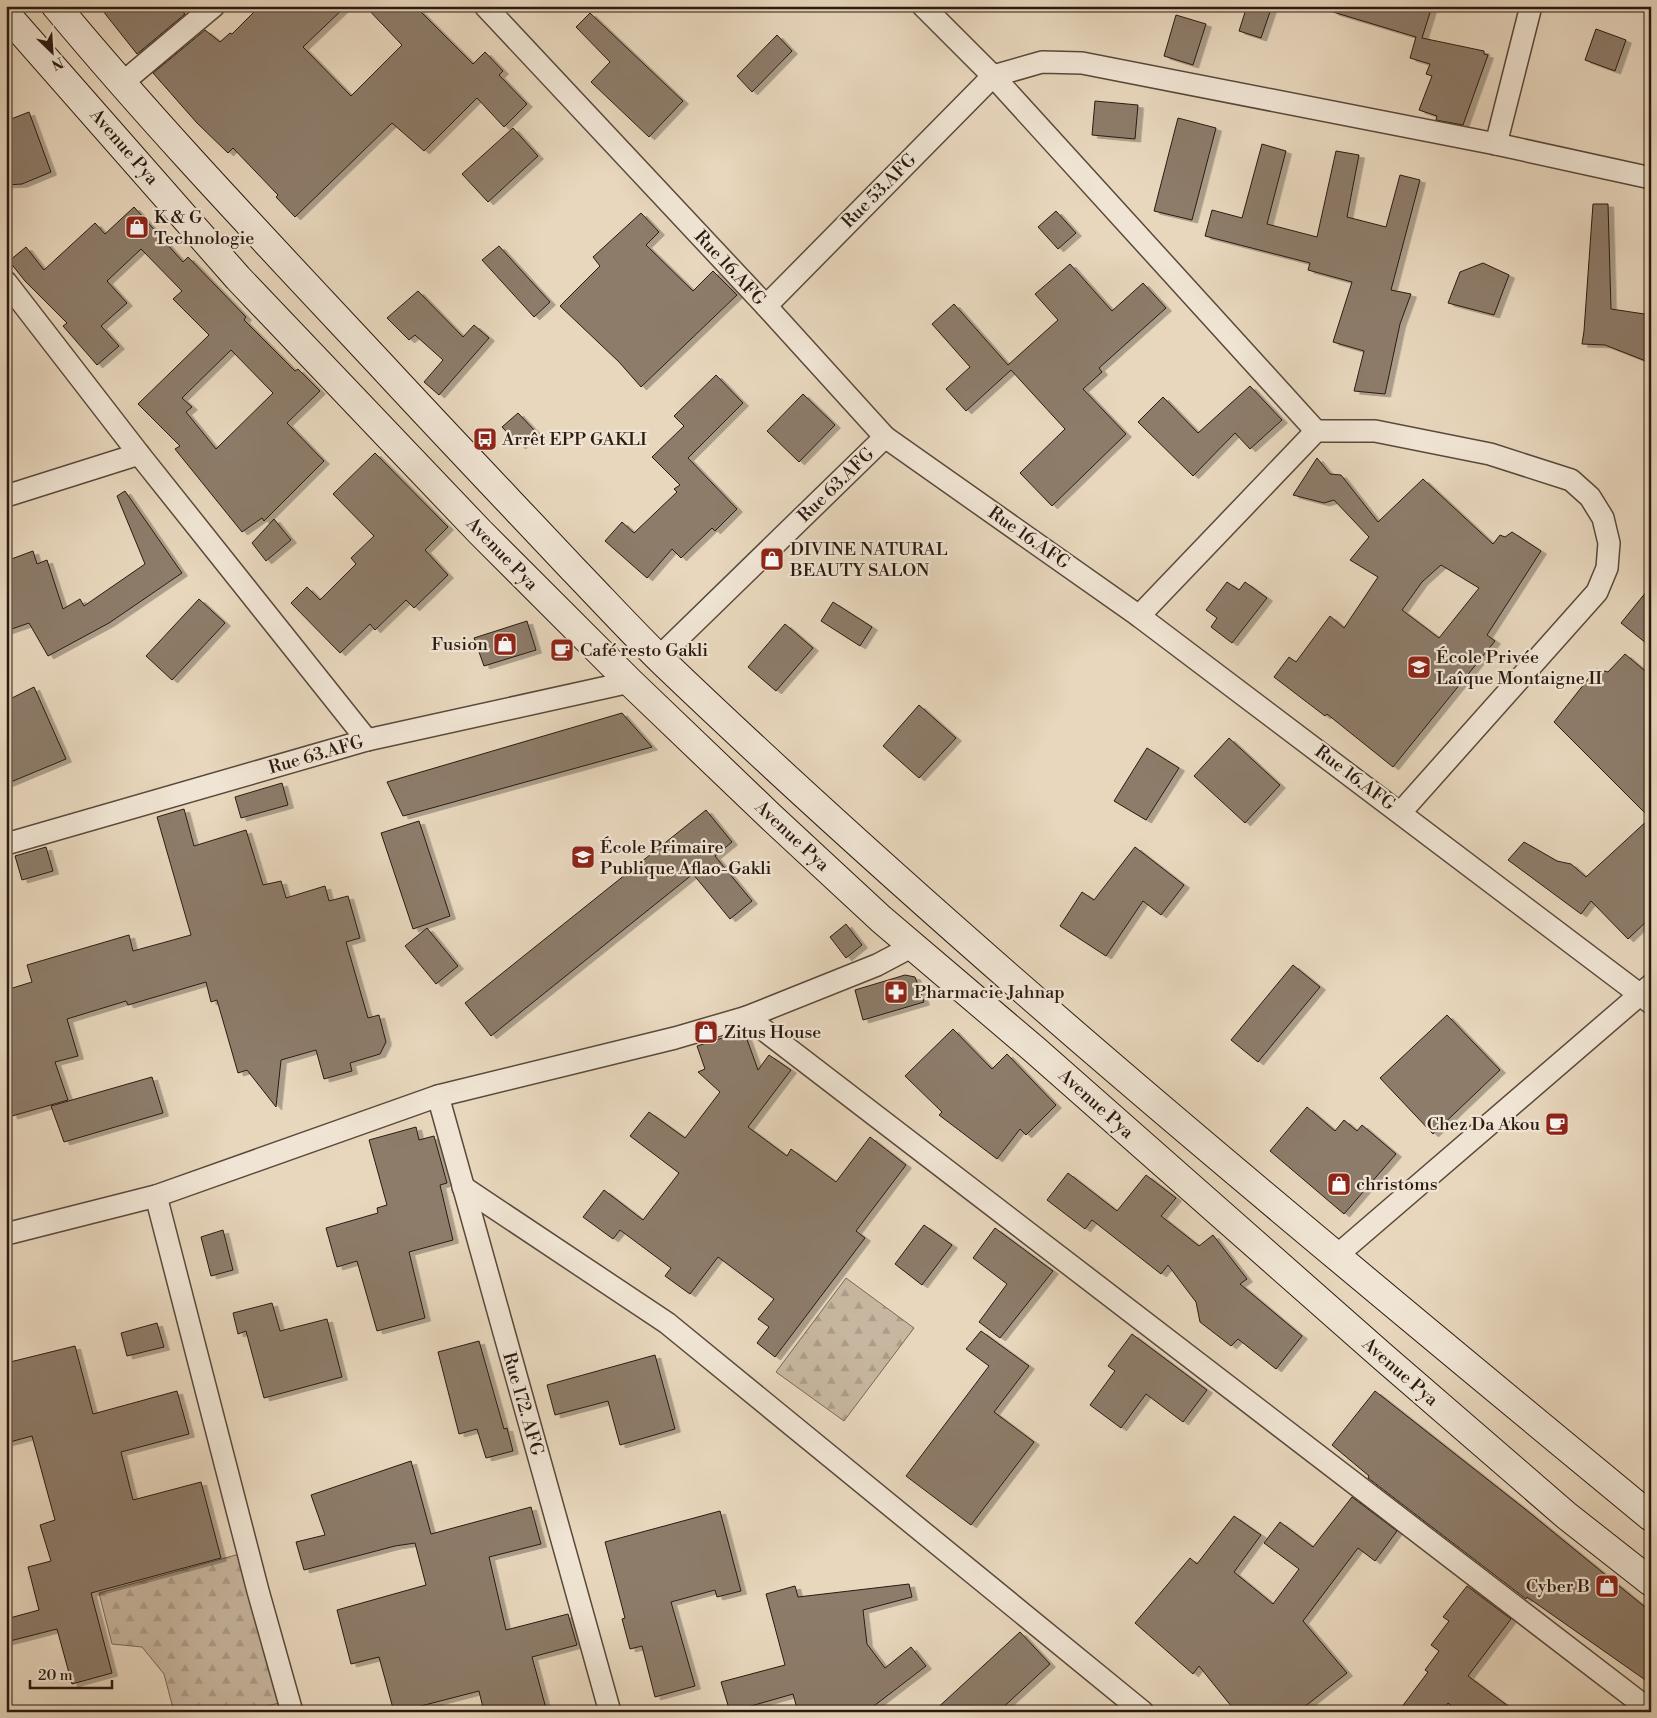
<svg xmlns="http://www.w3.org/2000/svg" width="1657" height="1718" viewBox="0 0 1657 1718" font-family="'Libre Bodoni',serif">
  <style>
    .forest { fill: url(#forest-firs); stroke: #7a6858 }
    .building { fill: #8d7c6a; stroke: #2b1a10; fill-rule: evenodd; filter: url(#shadow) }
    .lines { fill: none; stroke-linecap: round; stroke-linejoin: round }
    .street-casing { stroke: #5a493b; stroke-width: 24 }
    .secondary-casing { stroke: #2b1a10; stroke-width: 30 }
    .street { stroke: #f0e5d4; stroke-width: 21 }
    .secondary { stroke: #f0e5d4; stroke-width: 28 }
    .labels { text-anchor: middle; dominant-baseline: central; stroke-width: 4.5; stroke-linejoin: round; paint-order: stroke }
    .street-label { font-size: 18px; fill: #2b1a10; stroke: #f0e5d4 }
    .poi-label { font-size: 18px; fill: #2b1a10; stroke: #f0e5d4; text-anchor: start }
  </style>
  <defs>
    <pattern id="forest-firs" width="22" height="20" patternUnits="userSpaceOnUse" patternTransform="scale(1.25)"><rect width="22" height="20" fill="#c8b7a0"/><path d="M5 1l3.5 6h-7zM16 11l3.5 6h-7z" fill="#ac9d89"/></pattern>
    <filter id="shadow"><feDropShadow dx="5.5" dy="3" stdDeviation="0" flood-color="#0004"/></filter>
  </defs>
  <rect width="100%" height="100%" fill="#e8d7bd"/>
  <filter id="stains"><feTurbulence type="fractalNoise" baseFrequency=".004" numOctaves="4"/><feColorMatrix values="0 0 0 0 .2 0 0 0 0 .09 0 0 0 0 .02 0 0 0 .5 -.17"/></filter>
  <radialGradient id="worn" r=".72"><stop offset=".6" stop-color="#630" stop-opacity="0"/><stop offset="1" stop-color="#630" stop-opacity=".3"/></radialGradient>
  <!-- forest -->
  <g class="forest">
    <path d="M 846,1278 L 914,1328 L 844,1421 L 776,1372 Z"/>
    <path d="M 243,1553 L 279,1703 L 243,1712 L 174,1712 L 164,1674 L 142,1647 L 112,1644 L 99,1593 Z"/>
  </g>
  <!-- building -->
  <g class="building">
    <path d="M 99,6 L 175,6 L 185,14 L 137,54 Z"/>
    <path d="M 260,6 L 346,6 L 303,47 L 351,96 L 402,45 L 365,6 L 415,6 L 473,64 L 485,52 L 503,71 L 499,75 L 527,104 L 504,127 L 477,98 L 424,151 L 392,123 L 295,217 L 276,197 L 278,195 L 233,148 L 228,153 L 197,123 L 153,73 L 205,30 L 220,42 L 230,33 L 232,34 Z"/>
    <path d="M 1247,6 L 1272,6 L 1261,38 L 1239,31 Z"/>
    <path d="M 1334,6 L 1432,6 L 1422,38 L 1484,51 L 1484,54 L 1488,55 L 1463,125 L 1436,120 L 1437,116 L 1419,110 L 1432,76 L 1426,74 L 1430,64 L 1410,58 L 1416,37 L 1333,12 Z"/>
    <path d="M 590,13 L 683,101 L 649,137 L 591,82 L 610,62 L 576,27 Z"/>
    <path d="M 1176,15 L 1206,24 L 1193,65 L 1164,56 Z"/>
    <path d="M 1596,29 L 1626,40 L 1615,71 L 1585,60 Z"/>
    <path d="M 777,35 L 792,51 L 752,92 L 737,76 Z"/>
    <path d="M 1095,101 L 1138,105 L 1135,139 L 1092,135 Z"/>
    <path d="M 29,112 L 51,172 L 22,184 L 6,185 L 6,121 Z"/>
    <path d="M 1178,118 L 1216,128 L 1192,220 L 1154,211 Z"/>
    <path d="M 513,128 L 538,156 L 488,202 L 462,174 Z"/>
    <path d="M 1262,144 L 1286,151 L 1267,224 L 1317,237 L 1336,151 L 1359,155 L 1347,217 L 1386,227 L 1400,175 L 1420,180 L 1391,290 L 1411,294 L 1400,324 L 1385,394 L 1354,391 L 1364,351 L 1333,342 L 1352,282 L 1308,270 L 1310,263 L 1205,236 L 1212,210 L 1242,218 Z"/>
    <path d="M 1593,204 L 1608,204 L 1611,309 L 1651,315 L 1651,363 L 1605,345 L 1582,344 L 1584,331 Z"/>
    <path d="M 134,207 L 183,262 L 188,257 L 246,317 L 244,320 L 295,371 L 298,369 L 320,391 L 287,423 L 324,461 L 264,521 L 262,518 L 242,532 L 175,449 L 180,446 L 138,404 L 209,335 L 173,299 L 182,291 L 141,249 L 107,281 L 127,303 L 101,326 L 119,346 L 97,365 L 63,326 L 67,323 L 25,281 L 9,261 L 26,247 L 44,270 L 95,223 L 105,234 ZM 231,350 L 273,393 L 216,449 L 186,412 L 192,407 L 182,398 Z"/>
    <path d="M 1056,211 L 1076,233 L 1058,249 L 1038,227 Z"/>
    <path d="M 641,213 L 659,232 L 646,245 L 693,291 L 713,271 L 737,295 L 641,387 L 619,362 L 560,306 L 600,266 L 593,257 Z"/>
    <path d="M 499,246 L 550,302 L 534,317 L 482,260 Z"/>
    <path d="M 1483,263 L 1509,275 L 1494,315 L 1448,303 L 1460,272 Z"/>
    <path d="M 1070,264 L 1112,311 L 1143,283 L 1166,308 L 1099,368 L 1102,372 L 1083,389 L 1126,434 L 1052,506 L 1020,473 L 1065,429 L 1011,370 L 966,411 L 946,389 L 970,367 L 932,324 L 954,304 L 1008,365 L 1058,320 L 1035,294 Z"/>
    <path d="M 418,291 L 463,337 L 474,325 L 489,338 L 439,395 L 424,382 L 443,360 L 415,335 L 409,340 L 387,318 Z"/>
    <path d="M 716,375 L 743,403 L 688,458 L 737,509 L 715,531 L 712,528 L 681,558 L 672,549 L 647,578 L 605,541 L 622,522 L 634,533 L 677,492 L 674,489 L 680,485 L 652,457 L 684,426 L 674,416 Z"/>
    <path d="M 1250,386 L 1282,420 L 1250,449 L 1235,433 L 1193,476 L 1138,422 L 1163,397 L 1198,433 Z"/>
    <path d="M 803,394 L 835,425 L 799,462 L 767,431 Z"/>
    <path d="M 518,413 L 536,432 L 520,446 L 502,427 Z"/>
    <path d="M 375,453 L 448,527 L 425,550 L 448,575 L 414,608 L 406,600 L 375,630 L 370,624 L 340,653 L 291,603 L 307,587 L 320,600 L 356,564 L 351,558 L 374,536 L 333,494 Z"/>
    <path d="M 1317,458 L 1330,474 L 1341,475 L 1378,522 L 1423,479 L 1493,544 L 1500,535 L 1505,537 L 1512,532 L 1541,551 L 1487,635 L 1495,641 L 1393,767 L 1327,714 L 1325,716 L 1274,677 L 1289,657 L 1296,662 L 1330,616 L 1344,628 L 1378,577 L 1350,560 L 1369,537 L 1334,500 L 1324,503 L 1293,495 ZM 1441,565 L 1479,588 L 1439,638 L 1402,610 L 1422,582 Z"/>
    <path d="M 125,491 L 182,573 L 109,623 L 48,656 L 29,623 L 6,631 L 6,561 L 33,551 L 37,564 L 47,560 L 63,609 L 80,599 L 84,606 L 145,564 L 117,496 Z"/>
    <path d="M 274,519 L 291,540 L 266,561 L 252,543 Z"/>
    <path d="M 1227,582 L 1239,590 L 1245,582 L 1267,598 L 1232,643 L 1211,627 L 1217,618 L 1206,610 Z"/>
    <path d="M 1651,586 L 1651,647 L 1621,623 Z"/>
    <path d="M 199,599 L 225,623 L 172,680 L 146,656 Z"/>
    <path d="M 833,602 L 872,627 L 860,646 L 821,621 Z"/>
    <path d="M 527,621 L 536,650 L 484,666 L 474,638 Z"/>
    <path d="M 785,624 L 813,648 L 776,691 L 748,667 Z"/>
    <path d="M 1625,654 L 1651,676 L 1651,917 L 1628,939 L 1591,901 L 1581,914 L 1508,860 L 1524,842 L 1557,861 L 1571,864 L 1586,877 L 1650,818 L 1554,722 L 1596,669 L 1608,672 Z"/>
    <path d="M 34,687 L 66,759 L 6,784 L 6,701 Z"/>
    <path d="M 919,705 L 956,738 L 919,778 L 883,746 Z"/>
    <path d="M 622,713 L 652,747 L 403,816 L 387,782 Z"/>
    <path d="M 1229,738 L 1280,785 L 1245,823 L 1194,776 Z"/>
    <path d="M 1147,748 L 1179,768 L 1146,820 L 1114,801 Z"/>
    <path d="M 282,783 L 288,805 L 241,818 L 235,797 Z"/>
    <path d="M 184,809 L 194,846 L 246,830 L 263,885 L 281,881 L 286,898 L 325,886 L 329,901 L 348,896 L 360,938 L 346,942 L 368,1018 L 379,1015 L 386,1042 L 380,1054 L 350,1063 L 352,1071 L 324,1079 L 316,1050 L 281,1060 L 276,1107 L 247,1070 L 238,1073 L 217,1000 L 211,1002 L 206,982 L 128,1005 L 126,1001 L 67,1019 L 78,1056 L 55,1062 L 68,1100 L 12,1116 L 6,1095 L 6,990 L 32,982 L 27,965 L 129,935 L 133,951 L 191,935 L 157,817 Z"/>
    <path d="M 706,810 L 732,842 L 715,856 L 752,901 L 730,919 L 693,874 L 491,1036 L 465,1003 Z"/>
    <path d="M 419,821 L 450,916 L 413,929 L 381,833 Z"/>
    <path d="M 46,847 L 53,871 L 22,880 L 15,856 Z"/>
    <path d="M 1135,847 L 1184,885 L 1161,915 L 1143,901 L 1106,956 L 1060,926 L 1082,892 L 1094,900 Z"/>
    <path d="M 846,924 L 862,945 L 846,958 L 830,937 Z"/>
    <path d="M 427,928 L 458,966 L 436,984 L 405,946 Z"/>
    <path d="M 1293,965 L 1320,987 L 1258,1062 L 1231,1040 Z"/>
    <path d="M 905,975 L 915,977 L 924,1002 L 863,1020 L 855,990 Z"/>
    <path d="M 1447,1015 L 1500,1070 L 1433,1134 L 1380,1078 Z"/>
    <path d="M 953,1029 L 992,1069 L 1007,1054 L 1056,1105 L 1026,1135 L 1020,1129 L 997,1159 L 939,1115 L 942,1112 L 905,1076 Z"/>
    <path d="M 744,1031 L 758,1070 L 769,1055 L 791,1070 L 748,1127 L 787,1156 L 791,1149 L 836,1182 L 870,1137 L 906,1165 L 856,1231 L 865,1238 L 775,1357 L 757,1343 L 769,1327 L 758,1319 L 774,1299 L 718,1257 L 690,1294 L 665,1276 L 671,1268 L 620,1230 L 613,1239 L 583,1217 L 604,1190 L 643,1220 L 679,1173 L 630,1136 L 649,1112 L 685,1138 L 720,1092 L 698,1072 L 705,1069 L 697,1046 Z"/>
    <path d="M 152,1077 L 163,1113 L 64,1142 L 51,1106 Z"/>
    <path d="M 1307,1107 L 1335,1131 L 1344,1120 L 1357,1131 L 1362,1125 L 1396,1154 L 1344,1214 L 1270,1151 Z"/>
    <path d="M 416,1127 L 419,1140 L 434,1136 L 447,1183 L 440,1185 L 453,1240 L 409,1252 L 425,1318 L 377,1331 L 357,1261 L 337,1267 L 326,1228 L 378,1213 L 377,1208 L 387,1205 L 369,1140 Z"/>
    <path d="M 1068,1173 L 1117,1211 L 1146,1175 L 1176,1198 L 1161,1216 L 1199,1246 L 1213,1235 L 1247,1279 L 1240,1284 L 1302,1336 L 1276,1369 L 1238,1339 L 1231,1346 L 1200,1322 L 1196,1302 L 1168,1265 L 1161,1274 L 1092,1220 L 1085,1229 L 1047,1200 Z"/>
    <path d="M 924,1225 L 952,1245 L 922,1285 L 895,1264 Z"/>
    <path d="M 995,1228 L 1053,1271 L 1000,1338 L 979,1322 L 1007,1284 L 973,1258 Z"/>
    <path d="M 223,1230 L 233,1270 L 211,1276 L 201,1237 Z"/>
    <path d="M 272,1303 L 280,1331 L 327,1319 L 342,1377 L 264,1398 L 246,1331 L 238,1334 L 233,1313 Z"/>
    <path d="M 157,1323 L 164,1347 L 127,1356 L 121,1333 Z"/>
    <path d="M 981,1331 L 1029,1366 L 994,1412 L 1034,1442 L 971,1525 L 906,1476 L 989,1366 L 966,1349 Z"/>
    <path d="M 1132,1334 L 1207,1390 L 1183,1422 L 1146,1394 L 1121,1428 L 1090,1405 L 1115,1371 L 1108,1366 Z"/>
    <path d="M 479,1341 L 504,1429 L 507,1428 L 513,1451 L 486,1458 L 477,1429 L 459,1434 L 438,1352 Z"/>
    <path d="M 75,1346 L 93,1414 L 177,1391 L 189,1434 L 121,1452 L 133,1500 L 201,1482 L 221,1558 L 91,1593 L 112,1673 L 72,1684 L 57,1629 L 6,1642 L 6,1619 L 39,1610 L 28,1567 L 51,1561 L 40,1525 L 55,1520 L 32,1436 L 6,1443 L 6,1363 Z"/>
    <path d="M 655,1355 L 675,1429 L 620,1445 L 608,1401 L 555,1415 L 547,1385 Z"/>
    <path d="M 1375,1391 L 1525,1509 L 1651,1612 L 1651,1684 L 1527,1597 L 1526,1599 L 1368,1478 L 1369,1476 L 1332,1445 Z"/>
    <path d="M 411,1461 L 431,1534 L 531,1507 L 541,1544 L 489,1557 L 506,1630 L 568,1614 L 577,1645 L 532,1657 L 547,1712 L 484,1712 L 479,1691 L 417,1707 L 418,1712 L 394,1712 L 379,1657 L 351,1664 L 337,1610 L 426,1585 L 415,1543 L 395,1546 L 304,1570 L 296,1542 L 325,1535 L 311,1495 Z"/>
    <path d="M 1352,1497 L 1397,1531 L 1375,1561 L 1358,1548 L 1303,1621 L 1347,1673 L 1298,1712 L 1236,1712 L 1199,1666 L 1193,1674 L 1135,1623 L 1190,1558 L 1197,1564 L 1234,1516 L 1261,1535 L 1234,1572 L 1273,1604 L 1299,1569 L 1264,1543 L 1280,1522 L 1313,1547 Z"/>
    <path d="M 720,1511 L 741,1591 L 717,1597 L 715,1590 L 671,1602 L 695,1686 L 655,1697 L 642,1646 L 630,1649 L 622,1619 L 625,1618 L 605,1542 Z"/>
    <path d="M 909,1584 L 912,1597 L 863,1610 L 867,1644 L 885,1668 L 911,1647 L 926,1666 L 866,1712 L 798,1712 L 793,1694 L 730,1712 L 721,1682 L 785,1665 L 766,1594 L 795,1586 L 798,1597 Z"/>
    <path d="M 1467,1586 L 1511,1619 L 1468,1676 L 1516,1712 L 1459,1712 L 1448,1703 L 1441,1712 L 1398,1712 L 1428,1672 L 1425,1670 L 1439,1651 L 1431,1645 L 1449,1621 L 1443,1617 Z"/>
    <path d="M 1020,1632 L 1050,1664 L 998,1712 L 933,1712 Z"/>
  </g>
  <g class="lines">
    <!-- street casing -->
    <g class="street-casing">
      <g id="street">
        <path d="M 485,6 L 766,306 L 885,437 L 1139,616 L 1651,1003"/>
        <path d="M 923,6 L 993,76 L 1316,431"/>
        <path d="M 121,84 L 214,6"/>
        <path d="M 1496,144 L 1531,6"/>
        <path d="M 6,282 L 139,454 L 367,740"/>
        <path d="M 766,306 L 993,76 L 1042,62 L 1082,63 L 1496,144 L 1651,178"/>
        <path d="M 6,496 L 139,454"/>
        <path d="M 1139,616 L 1316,431 L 1375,431 L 1490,454 L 1571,480 L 1590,497 L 1603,518 L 1609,543 L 1607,568 L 1597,592 L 1401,812"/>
        <path d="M 658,658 L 885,437"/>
        <path d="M 6,844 L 367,740 L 630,682"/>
        <path d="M 747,1017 L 1651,1711"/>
        <path d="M 438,1096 L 610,1712"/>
        <path d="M 463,1187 L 667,1323 L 1143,1712"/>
        <path d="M 156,1196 L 258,1591 L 292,1712"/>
        <path d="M 6,1234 L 156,1196 L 438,1096 L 675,1038 L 747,1017 L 877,965 L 913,946"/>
        <path d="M 1335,1257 L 1651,985"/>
      </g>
    </g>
    <!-- secondary casing -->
    <g class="secondary-casing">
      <g id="secondary">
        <path d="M 56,6 C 160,131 272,248 383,367 C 445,434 509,501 572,568 C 603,600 633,633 664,663 C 979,964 1316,1240 1651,1517"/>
        <path d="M 6,14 L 238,278 L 480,532 L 630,682 L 770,816 L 881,919 L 1035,1050 L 1382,1356 L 1567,1516 L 1651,1582"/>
      </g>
    </g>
    <!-- street -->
    <use href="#street" class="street"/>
    <!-- secondary -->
    <use href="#secondary" class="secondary"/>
  </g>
  <!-- icons -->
  <defs>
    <g id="shop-square" transform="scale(1.25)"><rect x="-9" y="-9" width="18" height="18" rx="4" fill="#8f2418" stroke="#f0e5d4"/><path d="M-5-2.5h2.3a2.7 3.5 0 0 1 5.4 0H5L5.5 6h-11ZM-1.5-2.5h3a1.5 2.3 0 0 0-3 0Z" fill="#fff"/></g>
    <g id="bus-square" transform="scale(1.25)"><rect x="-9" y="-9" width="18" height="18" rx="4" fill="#8f2418" stroke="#f0e5d4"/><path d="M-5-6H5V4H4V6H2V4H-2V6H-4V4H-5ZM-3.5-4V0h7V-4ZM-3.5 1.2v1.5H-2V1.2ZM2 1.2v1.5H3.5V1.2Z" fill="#fff"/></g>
    <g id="cafe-square" transform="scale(1.25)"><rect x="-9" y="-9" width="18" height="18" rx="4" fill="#8f2418" stroke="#f0e5d4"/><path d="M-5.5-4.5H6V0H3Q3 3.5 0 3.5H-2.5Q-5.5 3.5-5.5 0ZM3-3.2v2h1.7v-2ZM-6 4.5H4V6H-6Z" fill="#fff"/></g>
    <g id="school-square" transform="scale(1.25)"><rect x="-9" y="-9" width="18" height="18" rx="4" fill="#8f2418" stroke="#f0e5d4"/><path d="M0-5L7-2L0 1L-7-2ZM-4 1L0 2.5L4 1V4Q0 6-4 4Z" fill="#fff"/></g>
    <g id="pharmacy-square" transform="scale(1.25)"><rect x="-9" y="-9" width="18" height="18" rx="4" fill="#8f2418" stroke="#f0e5d4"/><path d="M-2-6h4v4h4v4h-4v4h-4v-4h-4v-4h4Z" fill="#fff"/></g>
  </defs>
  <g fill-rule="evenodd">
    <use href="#shop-square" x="137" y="227"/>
    <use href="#bus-square" x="485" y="439"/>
    <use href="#shop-square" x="772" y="559"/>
    <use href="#shop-square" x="505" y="644"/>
    <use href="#cafe-square" x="562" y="650"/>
    <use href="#school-square" x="1419" y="667"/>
    <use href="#school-square" x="583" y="857"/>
    <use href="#pharmacy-square" x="896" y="992"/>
    <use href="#shop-square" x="706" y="1032"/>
    <use href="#cafe-square" x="1557" y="1124"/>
    <use href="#shop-square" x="1339" y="1184"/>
    <use href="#shop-square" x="1607" y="1586"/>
  </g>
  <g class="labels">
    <!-- street labels -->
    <g class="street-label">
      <text transform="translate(124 147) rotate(49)">Avenue Pya</text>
      <text transform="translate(879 191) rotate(-45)">Rue 53.AFG</text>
      <text transform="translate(730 268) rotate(47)">Rue 16.AFG</text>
      <text transform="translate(836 485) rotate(-44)">Rue 63.AFG</text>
      <text transform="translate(1029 538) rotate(35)">Rue 16.AFG</text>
      <text transform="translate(502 554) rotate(46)">Avenue Pya</text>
      <text transform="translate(316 755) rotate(-16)">Rue 63.AFG</text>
      <text transform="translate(1355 778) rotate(37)">Rue 16.AFG</text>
      <text transform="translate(792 836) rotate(43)">Avenue Pya</text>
      <text transform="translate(1096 1104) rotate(42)">Avenue Pya</text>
      <text transform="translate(1400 1372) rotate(41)">Avenue Pya</text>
      <text transform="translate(523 1404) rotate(74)">Rue 172. AFG</text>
    </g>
    <!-- poi labels -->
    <g class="poi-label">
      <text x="154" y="217">K &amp; G<tspan x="154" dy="21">Technologie</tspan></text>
      <text x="502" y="439">Arrêt EPP GAKLI</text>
      <text x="790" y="549">DIVINE NATURAL<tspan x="790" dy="21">BEAUTY SALON</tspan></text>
      <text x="488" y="644" text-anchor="end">Fusion</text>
      <text x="580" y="650">Café resto Gakli</text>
      <text x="1436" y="657">École Privée<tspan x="1436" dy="21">Laîque Montaigne II</tspan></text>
      <text x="600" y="847">École Primaire<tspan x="600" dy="21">Publique Aflao-Gakli</tspan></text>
      <text x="914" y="992">Pharmacie Jahnap</text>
      <text x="724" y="1032">Zitus House</text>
      <text x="1540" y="1124" text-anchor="end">Chez Da Akou</text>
      <text x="1356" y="1184">christoms</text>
      <text x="1590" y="1586" text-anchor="end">Cyber B</text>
    </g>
  </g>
  <!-- margin -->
  <rect width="1657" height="1718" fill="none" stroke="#e8d7bd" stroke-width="25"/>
  <rect x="8" y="8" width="1642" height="1703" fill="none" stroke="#2b1a10" stroke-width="2.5"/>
  <rect x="12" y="12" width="1632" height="1693" fill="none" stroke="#2b1a10"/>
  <!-- north arrow -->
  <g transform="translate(52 52) rotate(155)" stroke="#f0e5d4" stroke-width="4" paint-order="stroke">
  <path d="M0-4L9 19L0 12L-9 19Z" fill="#2b1a10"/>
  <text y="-8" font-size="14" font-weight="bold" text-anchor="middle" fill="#2b1a10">N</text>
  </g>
  <!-- scale -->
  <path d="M30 1680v8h82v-8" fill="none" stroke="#2b1a10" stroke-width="2.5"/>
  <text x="38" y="1680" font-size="15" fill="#2b1a10" stroke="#f0e5d4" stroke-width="4" paint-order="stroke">20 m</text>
  <rect width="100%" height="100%" filter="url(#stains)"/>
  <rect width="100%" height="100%" fill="url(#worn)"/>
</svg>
